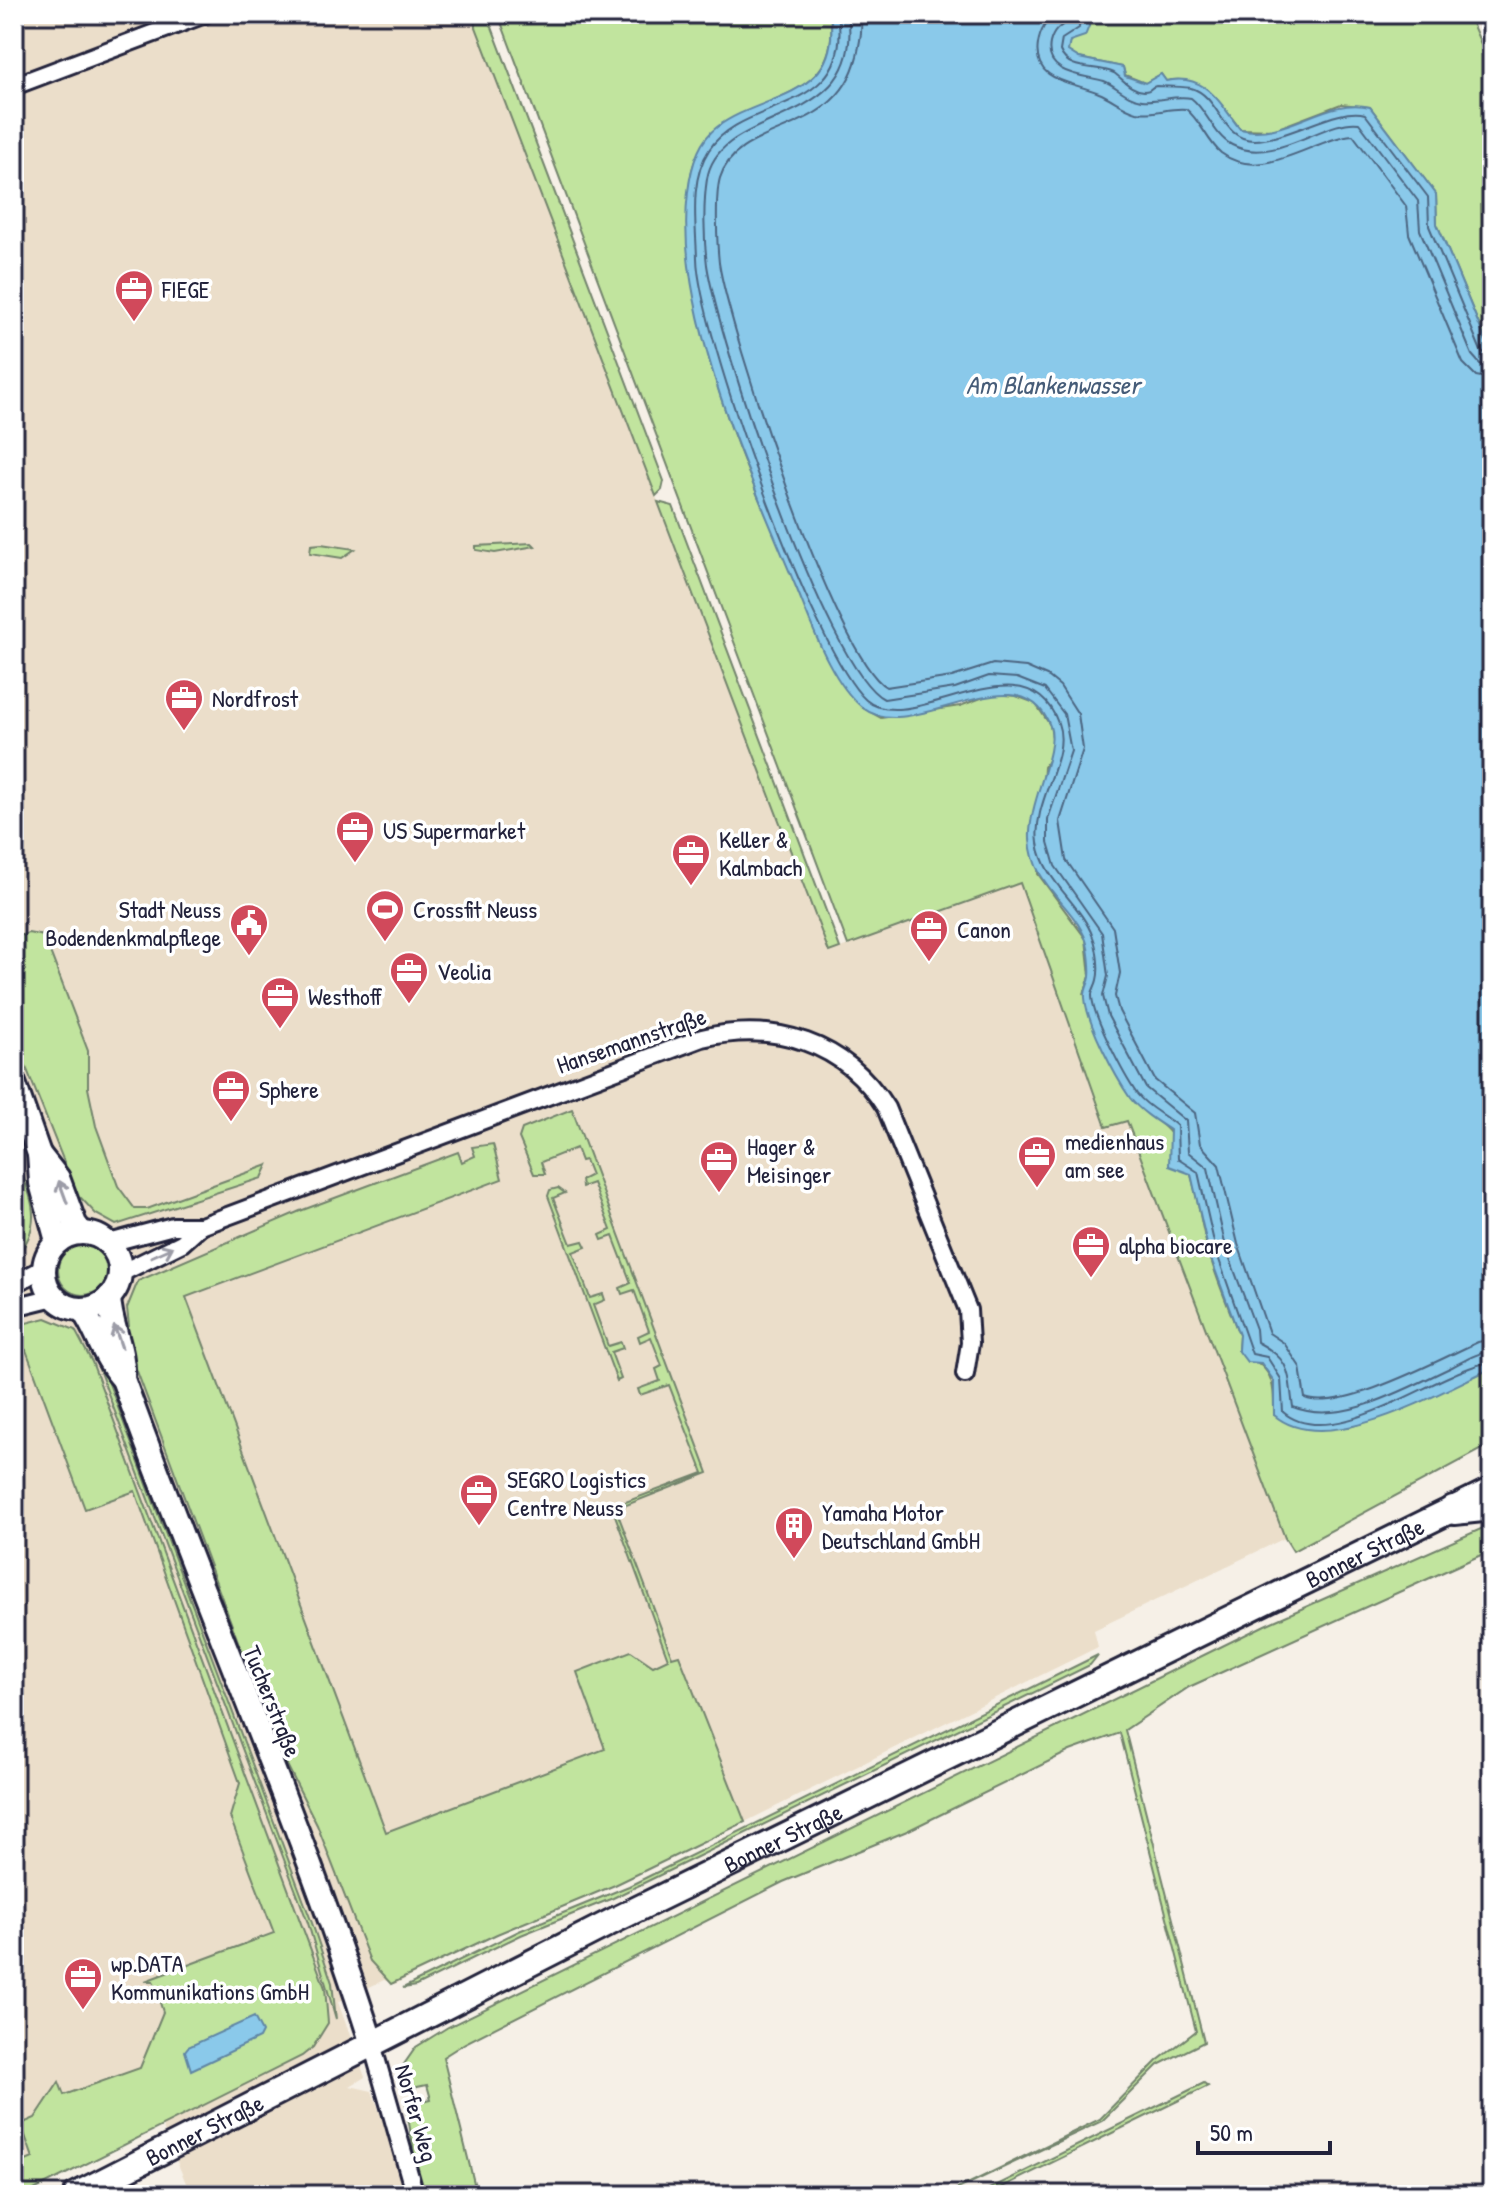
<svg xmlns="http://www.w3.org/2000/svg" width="1506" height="2209" viewBox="0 0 1506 2209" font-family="'Patrick Hand',sans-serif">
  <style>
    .built { fill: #ebdeca }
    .green { fill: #c1e49e; stroke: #72836c; stroke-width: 2 }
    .water { fill: #8ac9ea; stroke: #6086a4; stroke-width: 2 }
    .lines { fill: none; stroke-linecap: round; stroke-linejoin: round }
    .shore { stroke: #4c6581; stroke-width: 2 }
    .street-casing { stroke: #22223b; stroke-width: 22 }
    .secondary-casing { stroke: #22223b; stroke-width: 28 }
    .primary-casing { stroke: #22223b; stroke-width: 30 }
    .highway-casing { stroke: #22223b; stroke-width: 34 }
    .street { stroke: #fff; stroke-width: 16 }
    .secondary { stroke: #fff; stroke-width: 22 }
    .primary { stroke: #fff; stroke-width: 24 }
    .highway { stroke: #fff; stroke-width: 28 }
    .oneway { stroke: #9c9ca7 }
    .labels { text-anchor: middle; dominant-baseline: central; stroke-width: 7; stroke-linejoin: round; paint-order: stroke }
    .poi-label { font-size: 24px; fill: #22223b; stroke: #fff; text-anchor: start }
    .street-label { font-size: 24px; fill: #22223b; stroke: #fff }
    .water-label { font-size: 26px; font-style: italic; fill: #465c78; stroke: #fff }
  </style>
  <rect width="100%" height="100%" fill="#f6f0e7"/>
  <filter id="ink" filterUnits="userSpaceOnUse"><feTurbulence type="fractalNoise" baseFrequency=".0125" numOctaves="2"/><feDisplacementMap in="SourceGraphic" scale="16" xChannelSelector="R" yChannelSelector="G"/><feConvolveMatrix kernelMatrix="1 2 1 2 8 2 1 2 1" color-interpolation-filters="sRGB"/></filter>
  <g filter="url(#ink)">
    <!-- built -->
    <path class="built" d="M 14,14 L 471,14 L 687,577 L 840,948 L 1020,883 L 1105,1127 L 1127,1121 L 1285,1538 L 1094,1630 L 1098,1647 L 745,1822 L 615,1885 L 497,1934 L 395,1984 L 384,1980 L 338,2002 L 365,2077 L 350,2086 L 372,2091 L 410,2195 L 191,2195 L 162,2126 L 24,2195 L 14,2195 Z"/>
    <!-- green -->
    <g class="green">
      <path d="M 471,14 L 487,14 L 664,481 L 662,490 L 656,496 Z"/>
      <path d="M 498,14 L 830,14 C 845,113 732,89 700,150 C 687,173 689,194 689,220 C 689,378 783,550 848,692 L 863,708 L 881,718 L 960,706 L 992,694 L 1016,696 L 1035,703 L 1050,725 L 1054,750 L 1044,767 L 1038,874 L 1086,939 L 1090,976 L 1084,994 L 1154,1119 C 1197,1146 1195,1209 1209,1253 C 1217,1281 1229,1308 1239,1335 L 1238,1350 C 1273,1370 1274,1377 1274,1415 L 1350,1427 L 1400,1410 L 1492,1368 L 1492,1444 L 1293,1551 L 1285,1538 L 1127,1121 L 1106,1127 L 1020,883 L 848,945 Z"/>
      <path d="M 1088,14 L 1468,14 L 1492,69 L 1492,356 L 1437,224 L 1436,194 L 1370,107 L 1341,104 L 1273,130 L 1240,129 C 1221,103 1202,73 1166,81 L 1161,74 L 1145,83 L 1125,75 L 1123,67 L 1079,58 L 1067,51 L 1070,41 L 1089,26 Z"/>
      <path d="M 658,502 L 673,506 L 840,948 L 829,952 Z"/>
      <path d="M 532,543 L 535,546 L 495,553 L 476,550 L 476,546 Z"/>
      <path d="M 321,544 L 355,549 L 342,558 L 310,553 L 311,545 Z"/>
      <path d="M 28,933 L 44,936 L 88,1051 L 88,1088 L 96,1126 L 118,1186 L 135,1209 L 147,1209 L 268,1165 L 262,1178 L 116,1225 L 96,1214 L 81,1198 L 74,1201 L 72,1195 L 76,1192 L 14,1037 L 14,938 Z"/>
      <path d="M 572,1109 L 708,1473 L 616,1509 L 672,1657 L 679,1655 L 745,1822 L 615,1885 L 497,1934 L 391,1984 L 370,1961 L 317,1825 L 276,1743 L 122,1331 L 129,1326 L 127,1308 L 138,1281 L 300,1211 L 458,1152 L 462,1162 L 475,1156 L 472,1147 L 493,1144 L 502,1179 L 186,1297 L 386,1832 L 605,1749 L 577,1672 L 631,1651 L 653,1666 L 668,1659 L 612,1507 L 703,1473 L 669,1385 L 640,1395 L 638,1389 L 660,1381 L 656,1369 L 662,1366 L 651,1337 L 640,1342 L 638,1336 L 649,1331 L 634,1290 L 622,1294 L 620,1288 L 631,1283 L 613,1236 L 602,1240 L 600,1235 L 611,1230 L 593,1183 L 582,1187 L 581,1180 L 591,1175 L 585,1160 L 581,1161 L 576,1148 L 541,1162 L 545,1174 L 534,1174 L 519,1138 L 522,1129 Z"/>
      <path d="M 14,1152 C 29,1196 48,1220 14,1260 Z"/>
      <path d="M 558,1188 L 565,1193 L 553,1198 L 571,1244 L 583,1241 L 586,1247 L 573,1252 L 590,1298 L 603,1294 L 605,1300 L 593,1305 L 608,1346 L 621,1342 L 623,1348 L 611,1352 L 621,1379 L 617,1381 L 548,1196 L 550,1190 Z"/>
      <circle cx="83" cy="1270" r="25"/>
      <path d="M 46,1318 L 75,1330 L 92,1362 L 325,1988 L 328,2023 L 313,2047 L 302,2056 L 24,2195 L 14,2195 L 14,2166 L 33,2158 L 21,2124 L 35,2118 L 59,2082 L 64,2095 L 140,2068 L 163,2012 L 153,1981 L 145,1981 L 274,1933 L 230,1817 L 240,1783 L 135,1491 L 85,1509 L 26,1350 L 14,1353 L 14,1326 Z"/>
      <path d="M 93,1341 L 312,1923 L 332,1983 L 336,2019 L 308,1923 L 89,1343 Z"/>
      <path d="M 1492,1524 L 1492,1550 L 1189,1687 L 1125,1730 L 1204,2042 L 1158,2065 L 1102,2121 L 945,2195 L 1100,2119 L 1157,2061 L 1196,2031 L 1120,1733 L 1070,1751 L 907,1831 L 783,1882 L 465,2043 L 443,2057 L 476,2191 L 485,2195 L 421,2195 L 406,2105 L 431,2099 L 427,2085 L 403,2090 L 400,2070 L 416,2047 L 448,2027 L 1265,1625 Z"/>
      <path d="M 1098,1655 L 1090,1665 L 613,1898 L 521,1935 L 416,1986 L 403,1988 L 519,1931 L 629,1886 Z"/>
      <path d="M 1204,2083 L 1208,2086 L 986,2195 L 977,2195 Z"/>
    </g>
    <!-- water -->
    <g class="water">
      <path d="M 830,14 L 1088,14 L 1089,26 L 1085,36 L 1070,41 L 1068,51 L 1079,58 L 1123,67 L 1125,76 L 1145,83 L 1161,74 L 1166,81 C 1205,72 1219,102 1240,129 C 1286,141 1325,96 1370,107 L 1436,194 L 1437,224 L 1492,356 L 1492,1368 C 1439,1392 1326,1460 1274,1415 L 1274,1381 L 1261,1363 L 1247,1362 L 1238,1350 L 1239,1335 L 1209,1253 L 1191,1174 L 1169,1166 L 1170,1130 C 1156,1121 1140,1111 1130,1098 C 1115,1076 1087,1024 1085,998 C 1084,990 1089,984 1090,977 C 1091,968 1089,949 1086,940 C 1072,903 1032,886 1030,839 C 1028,802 1059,751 1050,726 C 1021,648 911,746 863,708 C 831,683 811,623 796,587 C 754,487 703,374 689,266 C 684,227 682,153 717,127 C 764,92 843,99 830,14 Z"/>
      <path d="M 254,2017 L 262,2032 L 259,2038 L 191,2070 L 185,2051 L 188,2047 Z"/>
    </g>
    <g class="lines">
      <!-- shore -->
      <g class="shore">
        <path d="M 838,14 C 854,117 744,95 709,150 C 689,180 696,223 697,258 C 698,329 815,655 866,700 C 910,739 1026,635 1058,723 C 1071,758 1032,800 1038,843 C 1044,882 1080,902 1093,937 C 1097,947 1100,969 1097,980 C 1096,985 1093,989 1092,994 C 1091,1014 1125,1077 1137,1094 C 1148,1108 1165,1115 1177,1126 L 1178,1159 L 1198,1172 L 1216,1251 L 1252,1354 L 1267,1357 L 1281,1379 L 1283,1412 C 1334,1456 1442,1367 1492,1362"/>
        <path d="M 848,14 C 866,133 719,103 707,179 C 703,204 704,240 707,265 C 718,337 826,670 884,699 L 955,688 L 989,676 L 1017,678 L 1045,689 L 1064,714 L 1071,751 L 1048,819 L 1048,842 L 1055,866 L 1102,933 L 1108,976 L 1103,996 L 1108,1016 L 1146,1088 L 1186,1121 L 1188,1152 L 1208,1168 L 1226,1248 L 1256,1329 L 1257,1342 C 1292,1360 1288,1373 1293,1407 C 1342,1427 1408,1387 1452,1367 C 1464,1361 1478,1352 1492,1351"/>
        <path d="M 860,14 C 863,29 860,41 857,56 C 837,140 738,119 720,178 C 715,195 717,244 719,263 C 729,329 836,658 886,687 L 952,677 L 993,664 L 1026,667 L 1049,677 L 1060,686 L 1078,714 L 1083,749 L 1060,821 L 1066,860 L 1113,928 L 1120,973 L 1115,996 L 1119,1011 L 1155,1080 L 1195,1113 L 1200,1144 L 1219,1165 L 1238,1244 L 1269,1333 L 1284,1343 L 1300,1367 L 1305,1398 C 1341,1413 1442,1358 1478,1342 L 1492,1339"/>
        <path d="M 1057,14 C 1045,21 1040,31 1038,44 C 1032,83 1075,82 1099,93 C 1112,98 1122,108 1137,112 C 1153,115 1170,107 1186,109 C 1201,121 1207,141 1221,153 C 1262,184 1314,138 1353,135 L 1406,206 L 1409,234 L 1463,363 L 1476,376 L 1492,379"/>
        <path d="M 1070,14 L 1070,21 C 1059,26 1053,31 1050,43 C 1044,75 1084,75 1104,81 C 1117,86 1126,98 1142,100 C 1158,102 1174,95 1191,98 C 1207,110 1214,136 1232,145 C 1274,167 1326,118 1359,123 L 1418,201 L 1420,230 L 1472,355 L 1480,364 L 1492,367"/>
        <path d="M 1080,14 L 1079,28 L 1062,39 L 1060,51 C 1069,73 1097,64 1114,73 C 1123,79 1130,90 1144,91 C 1153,91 1148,88 1156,86 C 1158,86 1188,87 1191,88 C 1220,96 1221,140 1254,140 C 1288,140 1338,106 1365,114 L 1428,197 L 1429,226 L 1481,351 L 1492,357"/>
      </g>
      <!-- street casing -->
      <g class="street-casing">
        <g id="street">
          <path d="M 14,86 L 205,14"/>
          <path d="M 109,1243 L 173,1226 L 201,1226 L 702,1038 C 775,1021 845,1042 886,1108 L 968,1310 L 970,1343 L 965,1374"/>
          <path d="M 119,1274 L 182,1243 L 201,1226"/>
          <path d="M 14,1284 L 44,1268"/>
          <path d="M 14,1307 L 54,1297"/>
          <path d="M 372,2044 L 415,2195"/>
        </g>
      </g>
      <!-- secondary casing -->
      <g class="secondary-casing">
        <g id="secondary">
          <path d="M 14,1083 L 39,1154 L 41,1183 L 57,1241"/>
          <path d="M 39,1154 L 58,1178 L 75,1224 L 82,1233"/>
          <circle cx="82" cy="1271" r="38"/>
          <path d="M 109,1297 C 110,1326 125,1349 123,1379 C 203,1602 300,1818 372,2044"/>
          <path d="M 82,1309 C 98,1332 103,1358 123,1379"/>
        </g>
      </g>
      <!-- primary casing -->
      <g class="primary-casing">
        <g id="primary">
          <path id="s1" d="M 76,2195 L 617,1919 L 1492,1490"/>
        </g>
      </g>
      <!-- highway casing -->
      <g class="highway-casing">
        <path id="highway" d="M 1454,1510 L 1492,1506"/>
      </g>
      <!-- street -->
      <use href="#street" class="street"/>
      <!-- secondary -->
      <use href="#secondary" class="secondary"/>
      <!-- primary -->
      <use href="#primary" class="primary"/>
      <!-- highway -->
      <use href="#highway" class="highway"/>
    </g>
    <!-- one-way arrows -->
    <defs><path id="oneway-shaft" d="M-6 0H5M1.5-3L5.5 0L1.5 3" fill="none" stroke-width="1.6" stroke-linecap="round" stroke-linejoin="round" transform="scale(2)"/></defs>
    <g class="oneway">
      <use href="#oneway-shaft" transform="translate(63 1192) rotate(-110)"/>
      <use href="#oneway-shaft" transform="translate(162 1252) rotate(-24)"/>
      <use href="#oneway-shaft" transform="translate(118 1337) rotate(-109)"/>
    </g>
  </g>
  <!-- icons -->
  <defs>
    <g id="office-pin" transform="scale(2)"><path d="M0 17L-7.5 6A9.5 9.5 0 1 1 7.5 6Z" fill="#d1495b" stroke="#fff"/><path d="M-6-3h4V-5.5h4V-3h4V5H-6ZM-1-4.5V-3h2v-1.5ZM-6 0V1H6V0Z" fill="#fff"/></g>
    <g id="stadium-pin" transform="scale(2)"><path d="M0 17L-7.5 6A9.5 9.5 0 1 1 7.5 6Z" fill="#d1495b" stroke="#fff"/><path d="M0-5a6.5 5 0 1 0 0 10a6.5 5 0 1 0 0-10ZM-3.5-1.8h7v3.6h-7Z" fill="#fff"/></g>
    <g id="civic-pin" transform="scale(2)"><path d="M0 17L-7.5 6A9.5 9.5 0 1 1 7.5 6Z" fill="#d1495b" stroke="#fff"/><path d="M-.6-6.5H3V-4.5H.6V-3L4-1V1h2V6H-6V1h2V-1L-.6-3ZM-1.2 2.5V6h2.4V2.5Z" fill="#fff"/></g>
    <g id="building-pin" transform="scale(2)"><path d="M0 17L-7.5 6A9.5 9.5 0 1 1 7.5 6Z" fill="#d1495b" stroke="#fff"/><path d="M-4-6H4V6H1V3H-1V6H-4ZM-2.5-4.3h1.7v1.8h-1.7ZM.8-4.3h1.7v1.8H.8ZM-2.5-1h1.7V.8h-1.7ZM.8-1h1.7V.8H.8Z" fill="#fff"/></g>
  </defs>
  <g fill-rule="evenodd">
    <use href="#office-pin" x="134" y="289"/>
    <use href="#office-pin" x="184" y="698"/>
    <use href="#office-pin" x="355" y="830"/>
    <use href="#office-pin" x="691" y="853"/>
    <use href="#stadium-pin" x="385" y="909"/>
    <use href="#civic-pin" x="249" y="923"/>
    <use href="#office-pin" x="929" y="929"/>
    <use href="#office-pin" x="409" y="971"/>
    <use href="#office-pin" x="280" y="996"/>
    <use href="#office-pin" x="231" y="1089"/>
    <use href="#office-pin" x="1037" y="1155"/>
    <use href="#office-pin" x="719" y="1160"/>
    <use href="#office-pin" x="1091" y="1245"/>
    <use href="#office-pin" x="479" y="1493"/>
    <use href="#building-pin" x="794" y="1526"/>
    <use href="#office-pin" x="83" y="1977"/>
  </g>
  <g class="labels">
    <!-- poi labels -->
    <g class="poi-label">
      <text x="162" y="289">FIEGE</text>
      <text x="212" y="698">Nordfrost</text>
      <text x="383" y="830">US Supermarket</text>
      <text x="719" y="839">Keller &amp;<tspan x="719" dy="28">Kalmbach</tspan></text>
      <text x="221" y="909" text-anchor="end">Stadt Neuss<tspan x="221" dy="28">Bodendenkmalpflege</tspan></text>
      <text x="413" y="909">Crossfit Neuss</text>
      <text x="957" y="929">Canon</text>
      <text x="437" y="971">Veolia</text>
      <text x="308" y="996">Westhoff</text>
      <text x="259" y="1089">Sphere</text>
      <text x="1065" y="1141">medienhaus<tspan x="1065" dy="28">am see</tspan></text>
      <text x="747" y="1146">Hager &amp;<tspan x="747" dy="28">Meisinger</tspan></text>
      <text x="1119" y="1245">alpha biocare</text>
      <text x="507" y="1479">SEGRO Logistics<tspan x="507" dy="28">Centre Neuss</tspan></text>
      <text x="822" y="1512">Yamaha Motor<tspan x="822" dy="28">Deutschland GmbH</tspan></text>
      <text x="111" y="1963">wp.DATA<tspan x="111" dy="28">Kommunikations GmbH</tspan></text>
    </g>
    <!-- street labels -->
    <g class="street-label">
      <text transform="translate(631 1040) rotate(-19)">Hansemannstraße</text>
      <text stroke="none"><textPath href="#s1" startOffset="1440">Bonner Straße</textPath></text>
      <text transform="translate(273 1701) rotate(68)">Tucherstraße</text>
      <text stroke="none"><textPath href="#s1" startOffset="792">Bonner Straße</textPath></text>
      <text transform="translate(417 2113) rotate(74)">Norfer Weg</text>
      <text stroke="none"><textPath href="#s1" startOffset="144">Bonner Straße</textPath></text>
    </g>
    <!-- water labels -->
    <g class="water-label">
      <text x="1053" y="384">Am Blankenwasser</text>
    </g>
  </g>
  <!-- margin -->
  <rect width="1506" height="2209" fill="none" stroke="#fff" stroke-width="48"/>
  <rect x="24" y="24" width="1458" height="2161" fill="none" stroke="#22223b" stroke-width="3" filter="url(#ink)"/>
  <!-- scale -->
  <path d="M1198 2141v12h132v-12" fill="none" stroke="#22223b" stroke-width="4"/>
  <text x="1210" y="2141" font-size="24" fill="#22223b" stroke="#ffffff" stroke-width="6" paint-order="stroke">50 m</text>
</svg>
